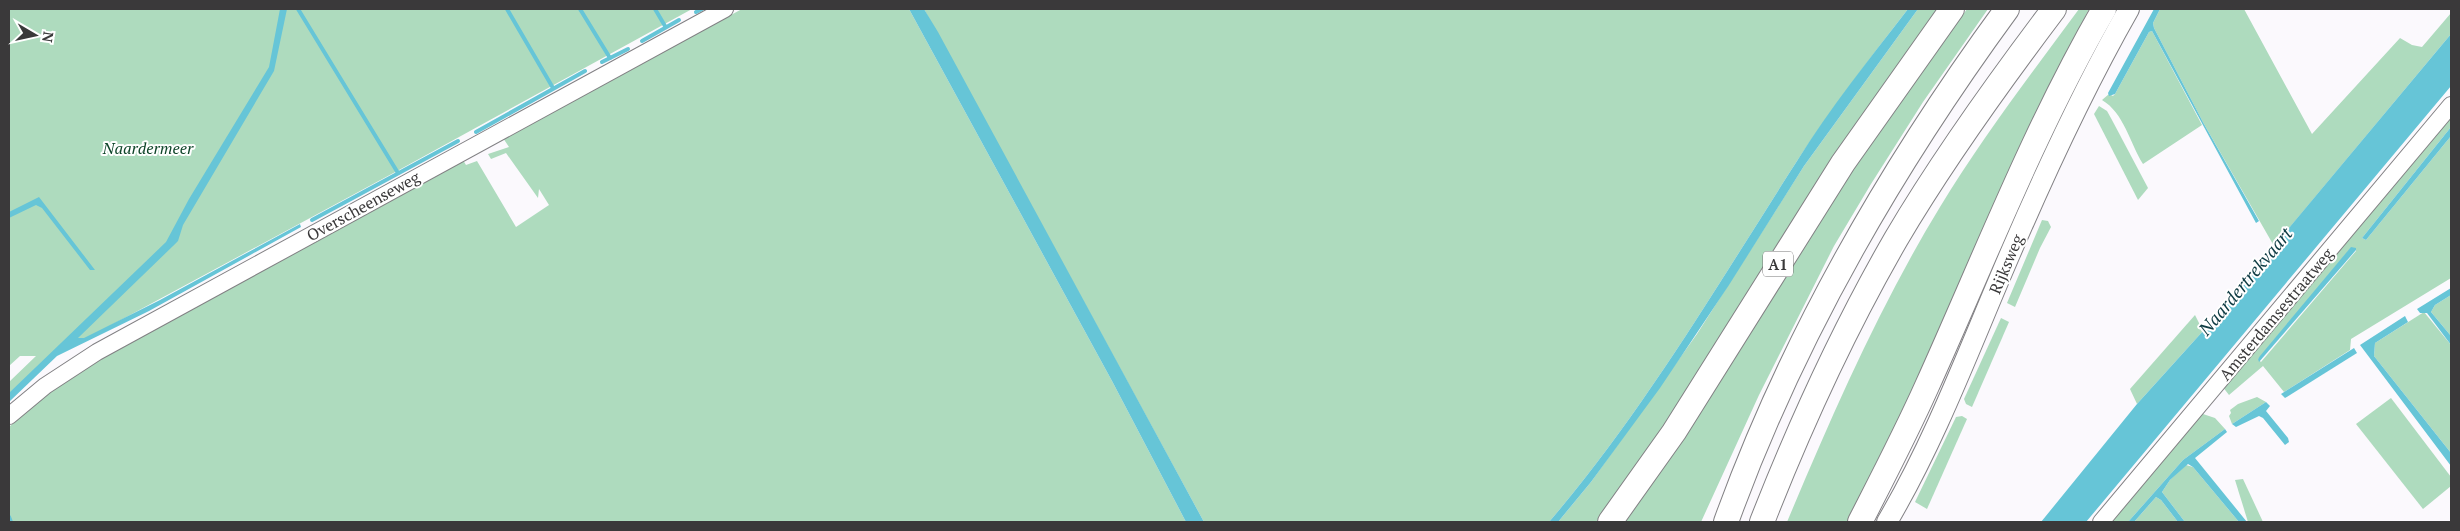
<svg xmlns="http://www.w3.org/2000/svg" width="2460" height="531" viewBox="0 0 2460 531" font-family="'PT Serif',serif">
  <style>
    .green { fill: #aedbbe; fill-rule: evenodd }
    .water { fill: #66c5d7 }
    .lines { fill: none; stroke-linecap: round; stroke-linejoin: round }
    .stream { stroke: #66c5d7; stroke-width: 4 }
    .minor-casing { stroke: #828184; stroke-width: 18 }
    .major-casing { stroke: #828184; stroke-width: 22 }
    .highway-casing { stroke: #828184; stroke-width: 26 }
    .minor { stroke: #fff; stroke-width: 16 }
    .major { stroke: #fff; stroke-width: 20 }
    .highway { stroke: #fff; stroke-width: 24 }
    .labels { text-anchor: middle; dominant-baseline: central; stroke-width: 4; stroke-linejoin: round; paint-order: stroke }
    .shield { fill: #fff; stroke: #757475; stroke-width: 1 }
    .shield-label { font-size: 15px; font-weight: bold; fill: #3a393a }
    .park-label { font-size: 16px; font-style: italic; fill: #0e4529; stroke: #fff }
    .street-label { font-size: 16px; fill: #3a393a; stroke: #fff }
    .water-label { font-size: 18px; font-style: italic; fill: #0e3b43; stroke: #fff }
  </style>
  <rect width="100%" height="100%" fill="#fbf9fd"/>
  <!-- green -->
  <g class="green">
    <path d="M 9,9 L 692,9 L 399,170 L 67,349 L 51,355 L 9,396 L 9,382 L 36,356 L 20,356 L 9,366 Z"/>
    <path d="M 742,9 L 909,9 L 1112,381 L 1186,522 L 9,522 L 9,427 L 57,384 L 109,350 L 463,160 L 466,165 L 477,161 L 516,227 L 549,205 L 539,189 L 538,198 L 506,153 L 491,159 L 488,154 L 509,147 L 503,138 Z"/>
    <path d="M 924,9 L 1908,9 C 1870,58 1831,109 1797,161 C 1718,284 1644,411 1549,522 L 1204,522 Z"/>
    <path d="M 1918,9 L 1941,9 L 1643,458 L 1596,522 L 1558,522 L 1591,482 L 1697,334 L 1804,166 Z"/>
    <path d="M 1967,9 L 1988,9 L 1923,102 L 1871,184 L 1834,246 L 1759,395 L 1701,522 L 1624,522 L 1703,408 L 1856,164 Z"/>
    <path d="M 2079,9 L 2089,9 L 2062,63 L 1904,418 L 1849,522 L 1787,522 C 1832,415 1879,307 1940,207 C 1982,138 2031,74 2079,9 Z"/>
    <path d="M 2160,9 L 2244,9 L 2312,134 L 2400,38 L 2412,45 L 2422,47 L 2451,13 L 2451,34 L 2274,246 L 2204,124 L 2154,28 L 2153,23 Z"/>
    <path d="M 2152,31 L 2202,125 L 2143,164 C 2130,143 2124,113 2102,100 L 2109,94 L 2113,96 L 2115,94 L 2149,32 Z"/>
    <path d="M 2099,106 L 2107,111 L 2112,120 L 2148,188 L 2138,200 L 2094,114 Z"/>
    <path d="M 2451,113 L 2451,127 L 2362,238 L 2366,240 L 2451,136 L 2451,278 L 2351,339 L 2350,350 L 2284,392 L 2263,366 L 2229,395 L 2222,386 ZM 2351,248 L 2356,248 L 2356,251 L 2261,362 L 2258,359 L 2261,356 Z"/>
    <path d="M 2042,220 L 2048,221 L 2051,227 L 2040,248 L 2015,307 L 2007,303 Z"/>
    <path d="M 2451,295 L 2451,336 L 2431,312 L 2435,305 Z"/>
    <path d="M 2424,312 L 2451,345 L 2451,453 L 2374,356 L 2375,343 Z"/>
    <path d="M 2195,315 L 2203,331 L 2137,404 L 2130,389 Z"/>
    <path d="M 2001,318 L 2009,322 L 1972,407 L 1966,404 L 1964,399 Z"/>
    <path d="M 2257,397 L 2266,402 L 2232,424 L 2229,416 L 2231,413 L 2230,410 L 2238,404 Z"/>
    <path d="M 2391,398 L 2451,477 L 2451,486 L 2423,509 L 2356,424 Z"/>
    <path d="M 2200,413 L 2215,418 L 2225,429 L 2183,460 L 2128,522 L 2109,522 Z"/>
    <path d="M 1962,416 L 1967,419 L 1927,509 L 1915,502 L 1956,417 Z"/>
    <path d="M 2186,465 L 2193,467 L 2239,522 L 2185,522 L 2162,492 L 2170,480 Z"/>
    <path d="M 2243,479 L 2263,522 L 2248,522 L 2235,480 Z"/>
    <path d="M 2156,497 L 2161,500 L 2178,522 L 2134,522 Z"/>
  </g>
  <!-- water -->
  <g class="water">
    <path d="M 280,9 L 287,9 L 274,71 L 183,225 L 178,241 L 173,246 L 78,338 L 84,338 L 160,300 L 300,224 L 301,227 L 149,311 L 57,356 L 9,402 L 9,393 L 166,242 L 189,199 L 269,67 Z"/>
    <path d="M 909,9 L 924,9 L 938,32 L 1204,522 L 1186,522 L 1112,381 Z"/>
    <path d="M 1908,9 L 1918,9 L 1804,166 L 1729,285 L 1660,388 L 1591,482 L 1558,522 L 1549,522 C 1644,411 1718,284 1797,161 C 1830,108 1870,58 1908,9 Z"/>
    <path d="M 2154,9 L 2160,9 L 2153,23 L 2154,28 L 2204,124 L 2259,221 L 2256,223 L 2152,31 L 2149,32 L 2115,94 L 2109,96 L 2108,93 Z"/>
    <path d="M 2451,34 L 2451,86 L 2086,522 L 2041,522 L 2137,404 L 2203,331 Z"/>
    <path d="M 2451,127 L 2451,136 L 2366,240 L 2362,238 Z"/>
    <path d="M 39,197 L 95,270 L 90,270 L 42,208 L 36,205 L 9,218 L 9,212 Z"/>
    <path d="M 2351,247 L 2356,248 L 2356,250 L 2259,362 L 2258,359 L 2260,356 Z"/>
    <path d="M 2451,288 L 2451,295 L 2435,305 L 2431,312 L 2451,336 L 2451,345 L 2427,313 L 2420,313 L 2417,309 Z"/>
    <path d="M 2405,316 L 2408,322 L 2375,343 L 2374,356 L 2451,453 L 2451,466 L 2360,345 Z"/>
    <path d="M 2354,348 L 2357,353 L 2285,398 L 2281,394 Z"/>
    <path d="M 2266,402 L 2270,406 L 2266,411 L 2288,438 L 2289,442 L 2285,445 L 2263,418 L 2259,416 L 2236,427 L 2232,424 Z"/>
    <path d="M 2225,429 L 2227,432 L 2195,458 L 2247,522 L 2239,522 L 2193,467 L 2188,464 L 2170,480 L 2162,492 L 2185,522 L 2178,522 L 2161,500 L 2156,497 L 2134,522 L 2128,522 L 2183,460 Z"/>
  </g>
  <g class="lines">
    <!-- stream -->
    <g class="stream">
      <path d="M 298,9 L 398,173"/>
      <path d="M 507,9 L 553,88"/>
      <path d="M 580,9 L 610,58"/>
      <path d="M 655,9 L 665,26"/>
      <path d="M 696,12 L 702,9"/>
      <path d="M 642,41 L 679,20"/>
      <path d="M 602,62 L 628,49"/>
      <path d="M 476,132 L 585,71"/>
      <path d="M 312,220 L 458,141"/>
      <path d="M 9,517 L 11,522"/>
    </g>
    <!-- minor casing -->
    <g class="minor-casing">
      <g id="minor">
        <path d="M 9,416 L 45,386 L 97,352 L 725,9"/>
        <path d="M 2101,522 L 2451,105"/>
      </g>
    </g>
    <!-- major casing -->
    <g class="major-casing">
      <path id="major" d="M 1887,522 C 1937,437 1971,344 2010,254 C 2046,170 2084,88 2129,9"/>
    </g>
    <!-- highway casing -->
    <g class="highway-casing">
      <g id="highway">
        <path d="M 1610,522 L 1674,432 L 1843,163 L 1952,9"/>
        <path d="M 1726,522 C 1792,339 1892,166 2007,9"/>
        <path d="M 1762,522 C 1800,425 1844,329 1896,239 C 1943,159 1998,83 2054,9"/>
        <path d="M 1860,522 C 1883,477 1906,433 1927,386 C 1984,260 2034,130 2104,9"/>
      </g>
    </g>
    <!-- minor -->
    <use href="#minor" class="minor"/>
    <!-- major -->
    <use href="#major" class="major"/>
    <!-- highway -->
    <use href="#highway" class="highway"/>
  </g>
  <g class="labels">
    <!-- shield labels -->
    <rect class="shield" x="1763" y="251.5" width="30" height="25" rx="4"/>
    <g class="shield-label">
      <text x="1778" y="264">A1</text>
    </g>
    <!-- park labels -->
    <g class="park-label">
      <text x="148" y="148">Naardermeer</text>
    </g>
    <!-- street labels -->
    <g class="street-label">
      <text transform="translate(363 206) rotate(-29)">Overscheenseweg</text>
      <text transform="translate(2006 264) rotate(-67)">Rijksweg</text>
      <text transform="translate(2276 314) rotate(-50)">Amsterdamsestraatweg</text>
    </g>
    <!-- water labels -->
    <g class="water-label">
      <text transform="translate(2245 281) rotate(-50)">Naardertrekvaart</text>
    </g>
  </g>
  <!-- border -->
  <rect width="2460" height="531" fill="none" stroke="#3a393a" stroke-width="20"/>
  <!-- north arrow -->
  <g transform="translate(35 35) rotate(99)" stroke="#ffffff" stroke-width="4" paint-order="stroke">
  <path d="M0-4L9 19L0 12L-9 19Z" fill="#3a393a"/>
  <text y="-8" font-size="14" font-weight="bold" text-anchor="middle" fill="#3a393a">N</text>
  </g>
</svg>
